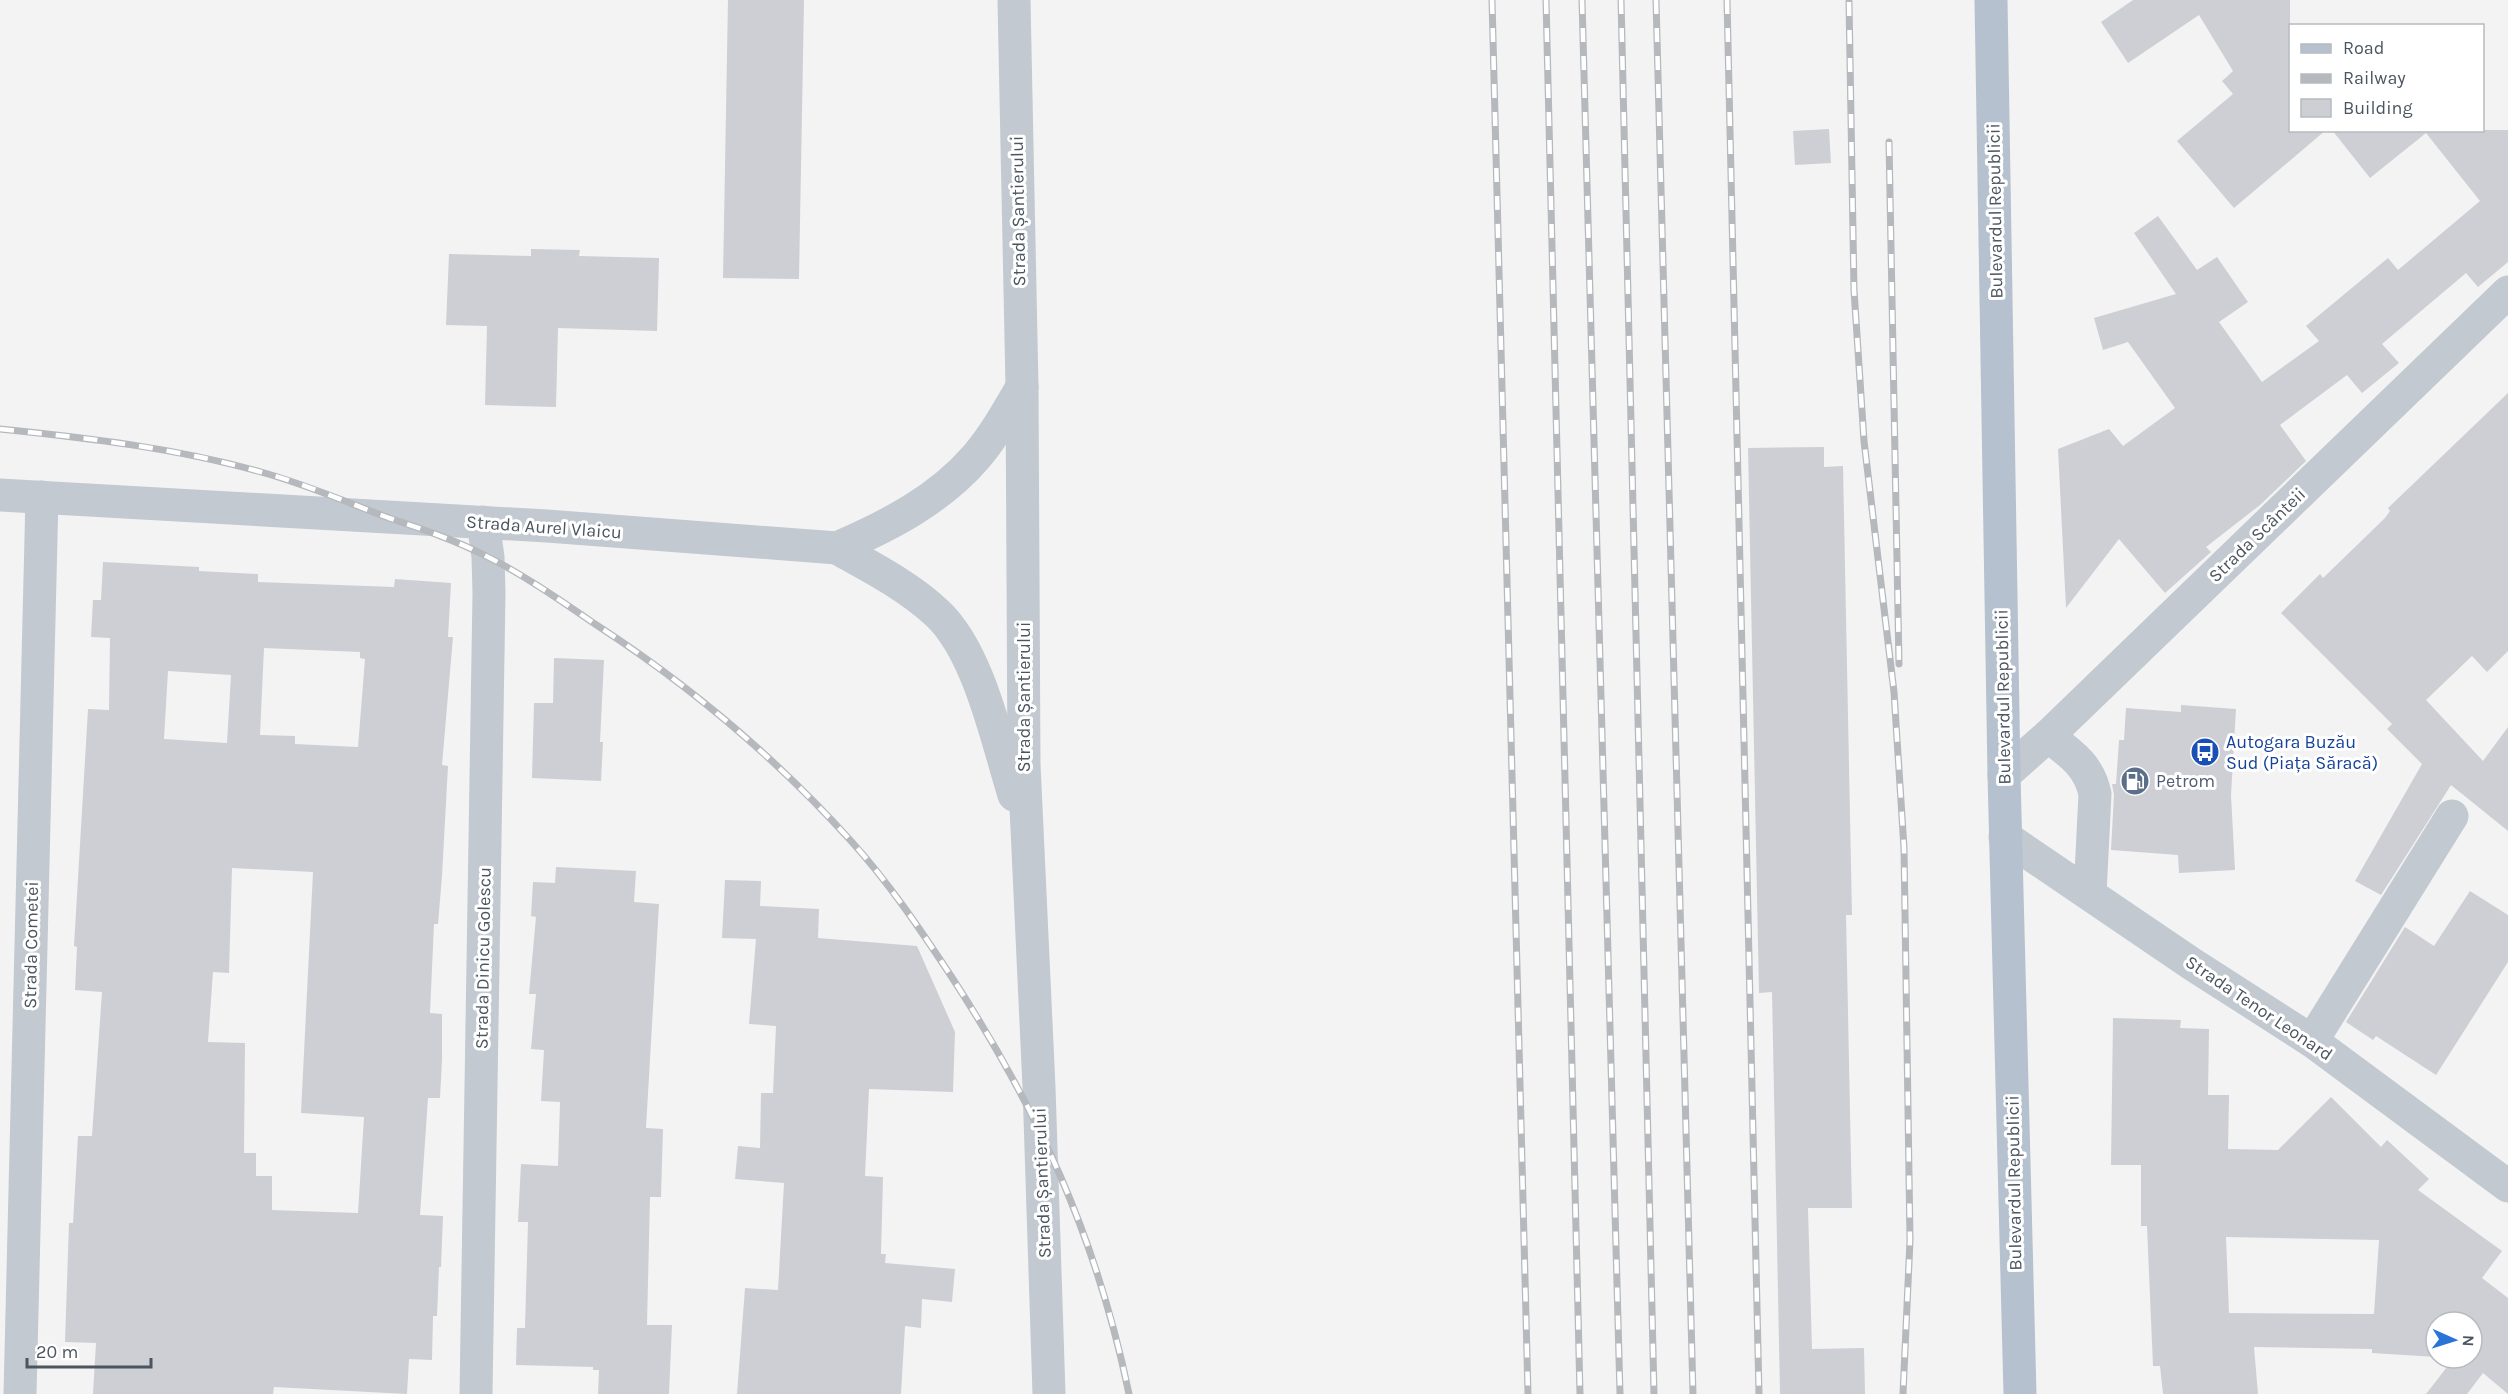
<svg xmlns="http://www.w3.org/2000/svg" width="2508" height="1394" viewBox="0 0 2508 1394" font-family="Karla,sans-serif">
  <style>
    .building { fill: #cdcfd4; fill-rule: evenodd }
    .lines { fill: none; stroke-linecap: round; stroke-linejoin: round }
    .minor { stroke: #c2c9d0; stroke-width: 33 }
    .major { stroke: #b5c1ce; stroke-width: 33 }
    .rail-casing { stroke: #b5b8bc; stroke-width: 7 }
    .rail { stroke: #fff; stroke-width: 4.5; stroke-dasharray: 14; stroke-linecap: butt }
    .labels { text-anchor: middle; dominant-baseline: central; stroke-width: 6; stroke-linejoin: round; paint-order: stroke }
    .street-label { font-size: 18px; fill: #4b555f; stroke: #fff }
    .transit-label { font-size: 18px; fill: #164399; stroke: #fff; text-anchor: start }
    .service-label { font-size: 18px; fill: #4e5e75; stroke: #fff; text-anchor: start }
  </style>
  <rect width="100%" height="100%" fill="#f4f3f3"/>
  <!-- building -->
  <g class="building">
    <path d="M 728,0 L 804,0 L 799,279 L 723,278 Z"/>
    <path d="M 2133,0 L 2290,0 L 2290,130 L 2326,130 L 2234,208 L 2177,141 L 2233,94 L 2222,81 L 2233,71 L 2199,15 L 2128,63 L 2101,22 Z"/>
    <path d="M 1829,129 L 1831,163 L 1795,165 L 1793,131 Z"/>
    <path d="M 2332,130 L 2508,130 L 2508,262 L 2478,287 L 2466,273 L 2382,344 L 2399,363 L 2362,393 L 2347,375 L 2280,425 L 2306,461 L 2260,505 L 2206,547 L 2211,552 L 2165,593 L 2119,539 L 2066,608 L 2058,449 L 2109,429 L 2123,446 L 2175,408 L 2128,342 L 2103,350 L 2094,318 L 2176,294 L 2134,233 L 2158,216 L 2197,270 L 2217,257 L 2248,302 L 2219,322 L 2262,382 L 2319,341 L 2306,326 L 2388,258 L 2398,270 L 2480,201 L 2426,133 L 2370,178 Z"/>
    <path d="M 531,249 L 580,250 L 579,256 L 659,258 L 657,331 L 558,328 L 556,407 L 485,405 L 487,326 L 446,325 L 449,254 L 531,256 Z"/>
    <path d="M 2508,393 L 2508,651 L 2487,672 L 2472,656 L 2426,700 L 2483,761 L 2508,727 L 2508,831 L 2451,785 L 2381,895 L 2355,881 L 2422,764 L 2387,729 L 2392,724 L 2281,613 L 2320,574 L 2323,578 L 2385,518 L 2390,511 L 2388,508 Z"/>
    <path d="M 1824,447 L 1824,467 L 1843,466 L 1852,915 L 1846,915 L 1852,1208 L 1808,1208 L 1812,1349 L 1864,1348 L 1865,1394 L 1780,1394 L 1772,992 L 1759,993 L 1748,448 Z"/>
    <path d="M 103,562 L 199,567 L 199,571 L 258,574 L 258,582 L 394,587 L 395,579 L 451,583 L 448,637 L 453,637 L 442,765 L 448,766 L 442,876 L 438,924 L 434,924 L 430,1013 L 442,1014 L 442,1060 L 440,1098 L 428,1098 L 420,1215 L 443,1216 L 441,1267 L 439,1267 L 437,1316 L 433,1316 L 432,1360 L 409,1359 L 407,1394 L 274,1387 L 273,1394 L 93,1394 L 96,1343 L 65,1342 L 69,1223 L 73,1223 L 78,1136 L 92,1136 L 102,992 L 75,990 L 77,947 L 74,946 L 88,709 L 109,710 L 110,638 L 91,637 L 93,600 L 101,600 ZM 264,648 L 360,652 L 360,658 L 365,659 L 358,747 L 295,744 L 295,736 L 260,735 ZM 168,671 L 231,675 L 227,743 L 164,739 ZM 232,868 L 313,872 L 301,1113 L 364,1117 L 358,1213 L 272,1210 L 272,1176 L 256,1176 L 256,1153 L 244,1153 L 245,1043 L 208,1042 L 213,972 L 229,973 Z"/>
    <path d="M 554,658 L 604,660 L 600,742 L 603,742 L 601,781 L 532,778 L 534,703 L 553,703 Z"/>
    <path d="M 2181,705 L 2236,709 L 2231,795 L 2235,870 L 2179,873 L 2178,855 L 2111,850 L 2114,795 L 2112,784 L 2116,784 L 2119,740 L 2124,740 L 2126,708 L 2181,712 Z"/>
    <path d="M 556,867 L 636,871 L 634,902 L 659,904 L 646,1128 L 663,1129 L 661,1197 L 650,1197 L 647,1325 L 672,1325 L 669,1394 L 598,1394 L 599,1370 L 593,1370 L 593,1367 L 516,1365 L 517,1328 L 525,1328 L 528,1222 L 518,1222 L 521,1164 L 558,1166 L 560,1102 L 541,1101 L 544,1050 L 531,1049 L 536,994 L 529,994 L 536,917 L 531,916 L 533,882 L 555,883 Z"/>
    <path d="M 725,880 L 761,881 L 760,906 L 819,909 L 818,938 L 917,946 L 955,1032 L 953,1092 L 869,1089 L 865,1176 L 883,1177 L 881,1254 L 886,1254 L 885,1263 L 955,1269 L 952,1302 L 922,1299 L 921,1328 L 905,1326 L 901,1394 L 737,1394 L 745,1288 L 778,1290 L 784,1183 L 735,1179 L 738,1146 L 760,1148 L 761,1093 L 773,1093 L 776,1026 L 749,1024 L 756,939 L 722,938 Z"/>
    <path d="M 2470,891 L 2508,915 L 2508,962 L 2436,1075 L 2376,1036 L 2373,1040 L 2346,1022 L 2405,927 L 2434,946 Z"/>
    <path d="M 2113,1018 L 2181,1020 L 2180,1028 L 2209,1029 L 2208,1095 L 2229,1095 L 2228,1149 L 2278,1150 L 2331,1097 L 2381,1147 L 2387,1140 L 2429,1179 L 2418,1190 L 2502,1251 L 2482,1278 L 2508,1298 L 2508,1394 L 2483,1373 L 2467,1394 L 2426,1394 L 2454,1358 L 2472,1358 L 2472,1322 L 2436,1322 L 2436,1357 L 2372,1353 L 2372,1349 L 2254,1347 L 2258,1394 L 2163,1394 L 2160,1366 L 2153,1366 L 2147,1226 L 2141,1226 L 2141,1165 L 2111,1165 ZM 2226,1237 L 2379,1240 L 2374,1314 L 2229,1313 Z"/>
  </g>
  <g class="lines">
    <!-- minor -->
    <g class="minor">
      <path d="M 1014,0 L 1022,387 L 1024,764 L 1039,1087 L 1049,1394"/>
      <path d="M 0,495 L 547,526 L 837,548 C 888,526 939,500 976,457 C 994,436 1008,411 1022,387"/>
      <path d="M 837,548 C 871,567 908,586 937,613 C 979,652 997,741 1014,795"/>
      <path d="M 2048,736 C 2070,753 2089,765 2095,794 L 2090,894"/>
      <path d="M 2004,775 L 2048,736 L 2508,292"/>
      <path d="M 2005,837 L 2192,964 L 2312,1041 L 2508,1186"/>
      <path d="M 2312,1041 L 2452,816"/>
      <path d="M 20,1394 L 42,497"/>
      <path d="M 476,1394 L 489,593 L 488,557 L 483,522"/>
    </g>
    <!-- major -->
    <path class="major" d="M 1991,0 L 2004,775 L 2020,1394"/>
    <!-- rail casing -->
    <g class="rail-casing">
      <g id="rail">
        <path d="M 1492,0 L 1528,1394"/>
        <path d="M 1546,0 L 1580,1394"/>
        <path d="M 1582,0 L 1620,1394"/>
        <path d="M 1621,0 L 1654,1394"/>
        <path d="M 1656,0 L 1693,1394"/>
        <path d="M 1727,0 L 1759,1394"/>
        <path d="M 1849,2 L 1854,290 L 1864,441 L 1894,692 L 1904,848 L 1910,1240 L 1903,1394"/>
        <path d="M 1889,142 L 1899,664"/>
        <path d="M 0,429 C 88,438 176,448 261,472 C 305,484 346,502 389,518 C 422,529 455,540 486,556 C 524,575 560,600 595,624 C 689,685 776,758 851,841 C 889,883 920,929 951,976 C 1038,1109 1097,1239 1129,1394"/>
      </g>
    </g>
    <!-- rail -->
    <use href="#rail" class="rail"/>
  </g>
  <!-- icons -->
  <defs>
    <g id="bus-disc" transform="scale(1.5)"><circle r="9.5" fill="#1a4fb4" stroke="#fff"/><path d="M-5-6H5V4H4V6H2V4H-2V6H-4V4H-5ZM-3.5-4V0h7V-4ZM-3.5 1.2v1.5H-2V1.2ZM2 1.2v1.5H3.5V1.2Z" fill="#fff"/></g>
    <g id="fuel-disc" transform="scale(1.5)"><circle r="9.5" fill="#5c6f8a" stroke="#fff"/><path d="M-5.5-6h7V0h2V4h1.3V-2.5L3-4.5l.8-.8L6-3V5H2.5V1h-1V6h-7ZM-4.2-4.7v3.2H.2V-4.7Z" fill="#fff"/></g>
  </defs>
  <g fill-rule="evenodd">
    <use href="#bus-disc" x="2205" y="752"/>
    <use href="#fuel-disc" x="2135" y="781"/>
  </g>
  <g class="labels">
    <!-- street labels -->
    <g class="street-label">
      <text transform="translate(1018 211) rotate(-91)">Strada Șantierului</text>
      <text transform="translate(1995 211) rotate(-91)">Bulevardul Republicii</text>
      <text transform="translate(544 527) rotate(4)">Strada Aurel Vlaicu</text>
      <text transform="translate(2257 535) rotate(-44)">Strada Scânteii</text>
      <text transform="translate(1024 697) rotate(-90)">Strada Șantierului</text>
      <text transform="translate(2003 697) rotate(-91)">Bulevardul Republicii</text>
      <text transform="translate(31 945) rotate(-89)">Strada Cometei</text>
      <text transform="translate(483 958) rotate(-89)">Strada Dinicu Golescu</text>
      <text transform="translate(2259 1008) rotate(34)">Strada Tenor Leonard</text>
      <text transform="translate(1042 1183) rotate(-92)">Strada Șantierului</text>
      <text transform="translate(2014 1183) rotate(-91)">Bulevardul Republicii</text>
    </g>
    <!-- transit labels -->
    <g class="transit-label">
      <text x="2226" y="742">Autogara Buzău<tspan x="2226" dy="21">Sud (Piața Săracă)</tspan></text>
    </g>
    <!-- service labels -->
    <g class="service-label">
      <text x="2156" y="781">Petrom</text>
    </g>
  </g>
  <!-- legend -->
  <rect x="2289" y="24" width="195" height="108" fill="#ffffff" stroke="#b7bbbf" stroke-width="1.5"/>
  <rect x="2301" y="44" width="30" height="9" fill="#b5c1ce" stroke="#b7bbbf" stroke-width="1.5"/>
  <text x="2343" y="54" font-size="18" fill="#4b555f">Road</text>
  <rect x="2301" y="74" width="30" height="9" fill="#b5b8bc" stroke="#b7bbbf" stroke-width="1.5"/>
  <text x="2343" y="84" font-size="18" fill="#4b555f">Railway</text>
  <rect x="2301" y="99" width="30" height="18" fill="#cdcfd4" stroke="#b7bbbf" stroke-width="1.5"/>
  <text x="2343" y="114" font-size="18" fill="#4b555f">Building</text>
  <!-- north arrow -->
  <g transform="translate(2454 1340) rotate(93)"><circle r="28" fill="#ffffff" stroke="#b7bbbf" stroke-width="1.5"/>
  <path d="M0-4.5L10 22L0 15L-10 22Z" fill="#2a74d7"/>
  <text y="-9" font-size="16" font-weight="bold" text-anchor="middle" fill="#4b555f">N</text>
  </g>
  <!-- scale -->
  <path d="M27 1358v9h124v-9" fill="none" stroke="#4b555f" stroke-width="3"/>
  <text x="36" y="1358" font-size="18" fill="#4b555f" stroke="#ffffff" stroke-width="4.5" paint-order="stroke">20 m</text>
</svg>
